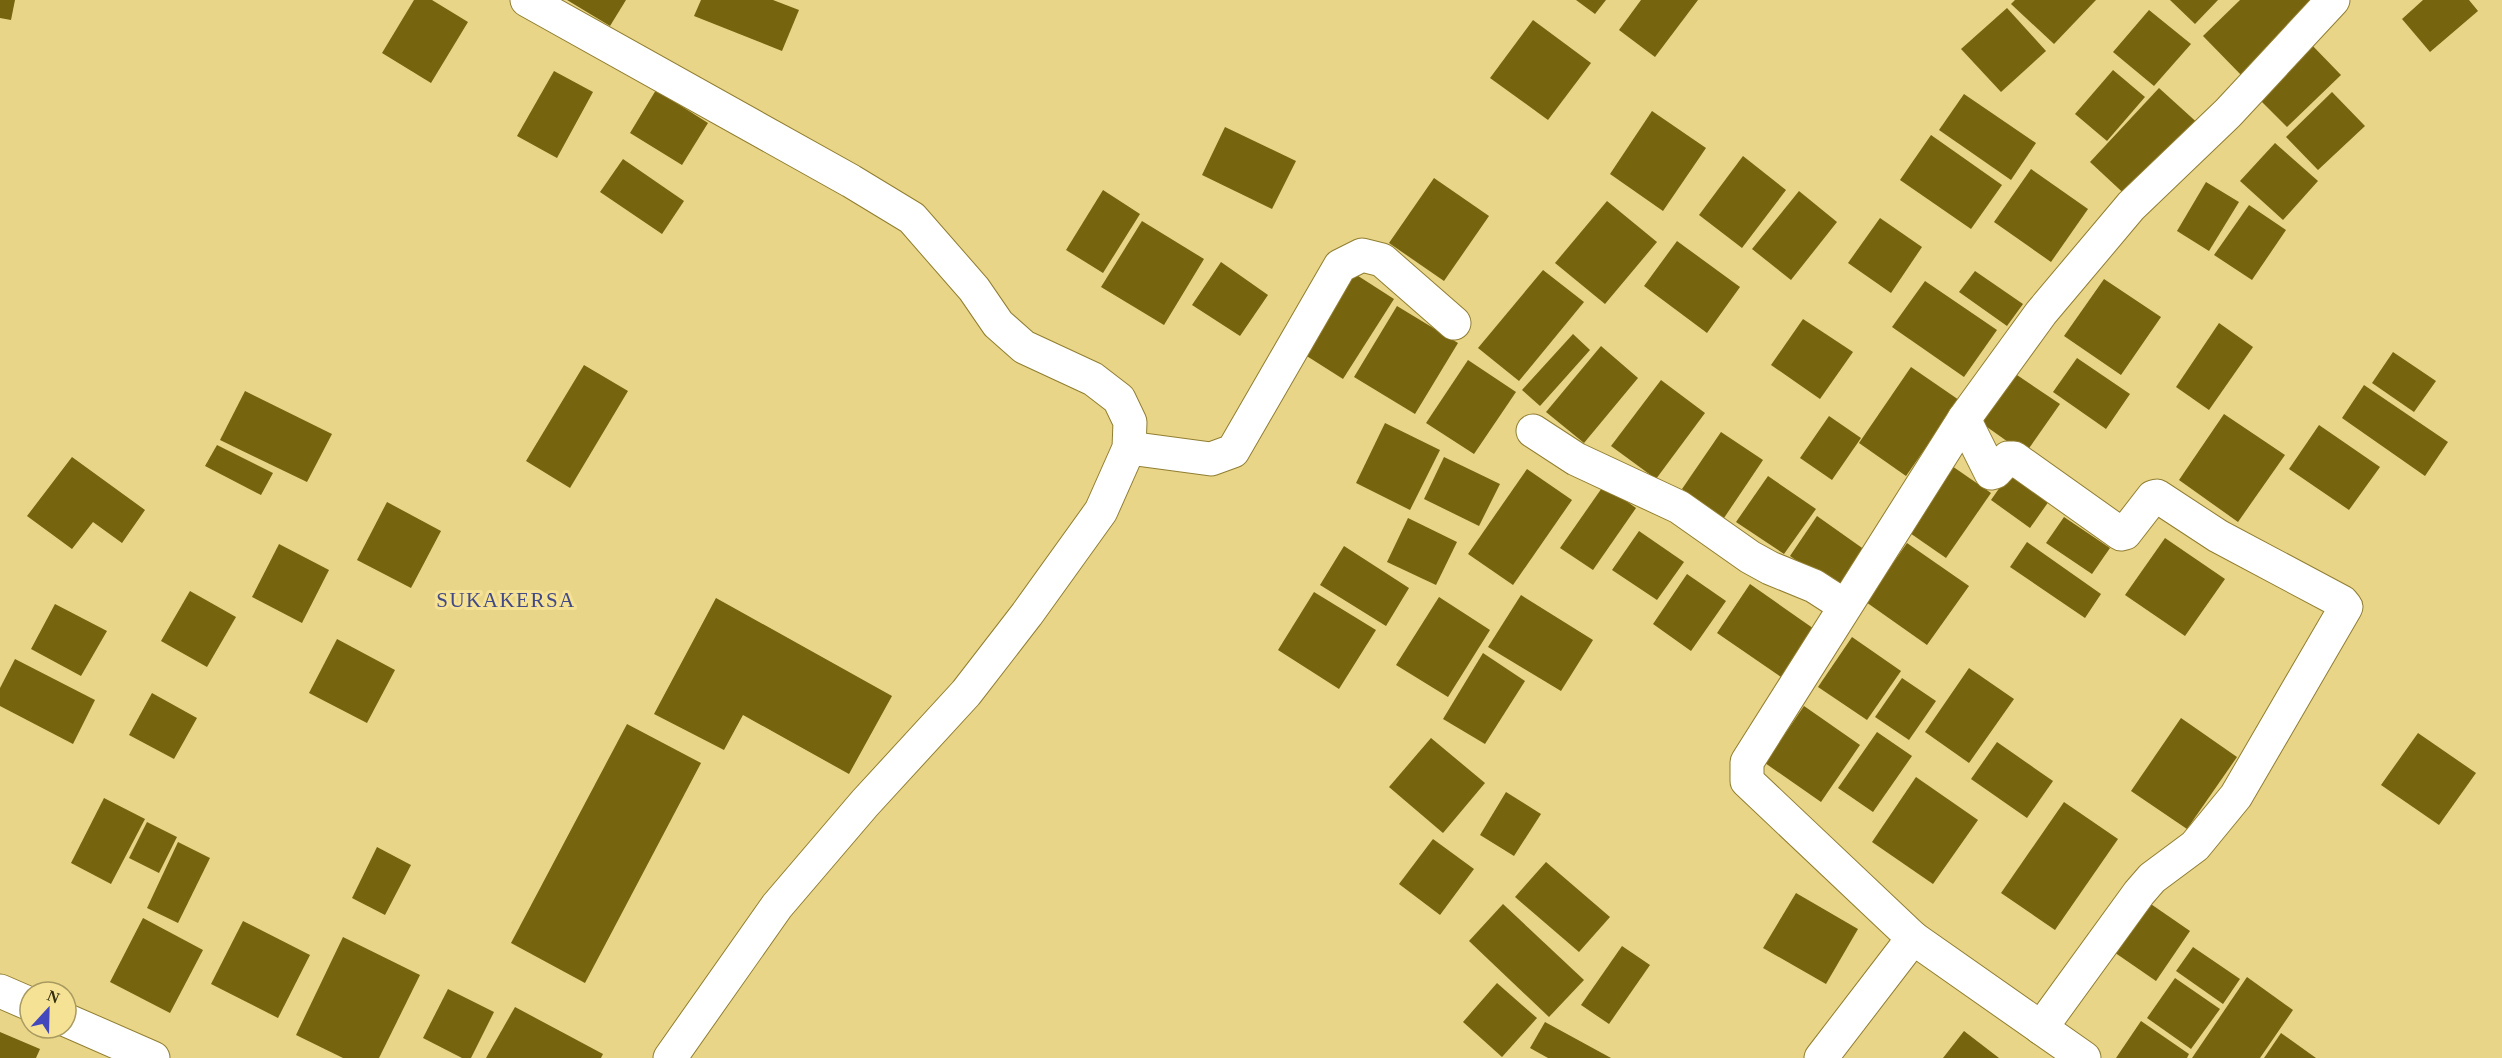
<svg xmlns="http://www.w3.org/2000/svg" width="2502" height="1058" viewBox="0 0 2502 1058" font-family="Georgia,serif">
  <style>
    .building { fill: #76640f }
    .lines { fill: none; stroke-linecap: round; stroke-linejoin: round }
    .minor-casing { stroke: #917e31; stroke-width: 35 }
    .minor { stroke: #fff; stroke-width: 33 }
    .labels { text-anchor: middle; dominant-baseline: central; stroke-width: 6; stroke-linejoin: round; paint-order: stroke }
    .quarter-label { font-size: 21px; letter-spacing: 1.5px; fill: #414986; stroke: #f5e295 }
  </style>
  <rect width="100%" height="100%" fill="#e8d588"/>
  <!-- building -->
  <g class="building">
    <path d="M 0,0 L 15,0 L 11,20 L 0,18 Z"/>
    <path d="M 414,0 L 432,0 L 468,22 L 431,83 L 382,53 Z"/>
    <path d="M 567,0 L 626,0 L 610,26 Z"/>
    <path d="M 701,0 L 773,0 L 799,10 L 782,51 L 694,16 Z"/>
    <path d="M 1576,0 L 1606,0 L 1595,14 Z"/>
    <path d="M 1641,0 L 1698,0 L 1655,57 L 1619,30 Z"/>
    <path d="M 2015,0 L 2096,0 L 2054,44 L 2011,4 Z"/>
    <path d="M 2170,0 L 2218,0 L 2195,24 Z"/>
    <path d="M 2240,0 L 2324,0 L 2244,78 L 2203,36 Z"/>
    <path d="M 2423,0 L 2469,0 L 2478,11 L 2430,52 L 2402,19 Z"/>
    <path d="M 2007,8 L 2046,51 L 2001,92 L 1961,49 Z"/>
    <path d="M 2149,10 L 2191,44 L 2154,86 L 2113,52 Z"/>
    <path d="M 1533,20 L 1591,63 L 1548,120 L 1490,78 Z"/>
    <path d="M 2308,41 L 2341,75 L 2287,127 L 2254,94 Z"/>
    <path d="M 2113,70 L 2145,97 L 2107,141 L 2075,114 Z"/>
    <path d="M 554,71 L 593,92 L 557,158 L 517,136 Z"/>
    <path d="M 2159,88 L 2202,127 L 2132,201 L 2090,162 Z"/>
    <path d="M 656,90 L 708,123 L 682,165 L 630,133 Z"/>
    <path d="M 2332,92 L 2365,126 L 2318,170 L 2286,137 Z"/>
    <path d="M 1964,94 L 2036,143 L 2011,180 L 1939,130 Z"/>
    <path d="M 1652,111 L 1706,148 L 1663,211 L 1610,174 Z"/>
    <path d="M 1225,127 L 1296,161 L 1272,209 L 1202,175 Z"/>
    <path d="M 1931,135 L 2002,185 L 1971,229 L 1900,180 Z"/>
    <path d="M 2275,143 L 2318,181 L 2283,220 L 2240,181 Z"/>
    <path d="M 1743,156 L 1786,190 L 1742,248 L 1699,215 Z"/>
    <path d="M 623,159 L 684,201 L 662,234 L 600,192 Z"/>
    <path d="M 2031,169 L 2088,209 L 2051,262 L 1994,222 Z"/>
    <path d="M 1434,178 L 1489,216 L 1444,281 L 1389,243 Z"/>
    <path d="M 2206,182 L 2239,202 L 2209,251 L 2177,231 Z"/>
    <path d="M 1103,190 L 1140,214 L 1103,273 L 1066,250 Z"/>
    <path d="M 1799,191 L 1837,222 L 1791,280 L 1752,249 Z"/>
    <path d="M 1607,201 L 1657,242 L 1605,304 L 1555,263 Z"/>
    <path d="M 2249,205 L 2286,230 L 2252,280 L 2214,255 Z"/>
    <path d="M 1880,218 L 1922,247 L 1891,293 L 1848,263 Z"/>
    <path d="M 1142,221 L 1204,259 L 1164,325 L 1101,287 Z"/>
    <path d="M 1677,241 L 1740,287 L 1707,333 L 1644,286 Z"/>
    <path d="M 1221,262 L 1268,295 L 1240,336 L 1192,305 Z"/>
    <path d="M 1543,270 L 1584,302 L 1519,381 L 1478,348 Z"/>
    <path d="M 1975,271 L 2023,304 L 2007,326 L 1959,292 Z"/>
    <path d="M 1352,272 L 1394,299 L 1343,379 L 1302,353 Z"/>
    <path d="M 2104,279 L 2161,317 L 2121,375 L 2064,336 Z"/>
    <path d="M 1925,281 L 1997,330 L 1964,377 L 1892,327 Z"/>
    <path d="M 1397,306 L 1458,343 L 1415,414 L 1354,377 Z"/>
    <path d="M 1803,319 L 1853,352 L 1820,399 L 1771,365 Z"/>
    <path d="M 2219,323 L 2253,347 L 2209,410 L 2176,387 Z"/>
    <path d="M 1573,334 L 1590,350 L 1540,406 L 1522,390 Z"/>
    <path d="M 1601,346 L 1638,378 L 1584,443 L 1546,412 Z"/>
    <path d="M 2393,352 L 2436,381 L 2414,412 L 2372,383 Z"/>
    <path d="M 2077,358 L 2130,394 L 2106,429 L 2053,392 Z"/>
    <path d="M 1468,360 L 1516,392 L 1474,454 L 1426,423 Z"/>
    <path d="M 584,365 L 628,391 L 570,488 L 526,461 Z"/>
    <path d="M 1911,367 L 1959,400 L 1906,476 L 1859,443 Z"/>
    <path d="M 2014,373 L 2060,404 L 2025,454 L 1980,422 Z"/>
    <path d="M 1661,380 L 1705,413 L 1656,479 L 1611,446 Z"/>
    <path d="M 2364,385 L 2448,442 L 2425,476 L 2342,418 Z"/>
    <path d="M 245,391 L 332,434 L 307,482 L 220,440 Z"/>
    <path d="M 2224,414 L 2285,455 L 2238,522 L 2179,480 Z"/>
    <path d="M 1829,416 L 1861,438 L 1832,480 L 1800,458 Z"/>
    <path d="M 1385,423 L 1440,450 L 1410,510 L 1356,483 Z"/>
    <path d="M 2319,425 L 2380,467 L 2349,510 L 2289,469 Z"/>
    <path d="M 1721,432 L 1763,460 L 1724,518 L 1682,489 Z"/>
    <path d="M 217,445 L 273,473 L 261,495 L 205,466 Z"/>
    <path d="M 72,457 L 145,510 L 122,543 L 93,522 L 72,549 L 27,516 Z"/>
    <path d="M 1444,457 L 1500,484 L 1479,526 L 1424,499 Z"/>
    <path d="M 1952,466 L 1991,493 L 1946,558 L 1907,531 Z"/>
    <path d="M 2014,467 L 2054,494 L 2030,528 L 1991,500 Z"/>
    <path d="M 1527,469 L 1572,500 L 1513,585 L 1468,554 Z"/>
    <path d="M 1768,476 L 1816,509 L 1784,554 L 1736,522 Z"/>
    <path d="M 1604,485 L 1636,508 L 1593,570 L 1560,548 Z"/>
    <path d="M 387,502 L 441,531 L 411,588 L 357,560 Z"/>
    <path d="M 1817,516 L 1865,550 L 1838,589 L 1790,556 Z"/>
    <path d="M 2064,517 L 2110,548 L 2092,574 L 2046,543 Z"/>
    <path d="M 1408,518 L 1457,542 L 1436,585 L 1387,562 Z"/>
    <path d="M 1639,531 L 1684,562 L 1657,600 L 1612,570 Z"/>
    <path d="M 2165,538 L 2225,579 L 2185,636 L 2125,595 Z"/>
    <path d="M 2027,542 L 2101,594 L 2085,618 L 2010,567 Z"/>
    <path d="M 1907,543 L 1969,586 L 1927,645 L 1866,602 Z"/>
    <path d="M 279,544 L 329,570 L 302,623 L 252,597 Z"/>
    <path d="M 1344,546 L 1409,588 L 1386,626 L 1320,585 Z"/>
    <path d="M 1687,574 L 1726,601 L 1691,651 L 1653,624 Z"/>
    <path d="M 1750,584 L 1817,631 L 1784,679 L 1717,633 Z"/>
    <path d="M 190,591 L 236,617 L 207,667 L 161,641 Z"/>
    <path d="M 1314,592 L 1376,630 L 1339,689 L 1278,650 Z"/>
    <path d="M 1521,595 L 1593,640 L 1561,691 L 1488,647 Z"/>
    <path d="M 1439,597 L 1490,630 L 1448,697 L 1396,665 Z"/>
    <path d="M 716,598 L 892,696 L 849,774 L 743,715 L 724,750 L 654,714 Z"/>
    <path d="M 55,604 L 107,631 L 81,676 L 31,649 Z"/>
    <path d="M 1852,637 L 1901,671 L 1867,720 L 1818,687 Z"/>
    <path d="M 337,639 L 395,670 L 367,723 L 309,693 Z"/>
    <path d="M 1483,653 L 1525,681 L 1485,744 L 1443,719 Z"/>
    <path d="M 15,659 L 95,700 L 73,744 L 0,706 L 0,688 Z"/>
    <path d="M 1969,668 L 2014,699 L 1969,763 L 1925,732 Z"/>
    <path d="M 1902,678 L 1936,701 L 1909,740 L 1875,717 Z"/>
    <path d="M 152,693 L 197,718 L 174,759 L 129,735 Z"/>
    <path d="M 1804,706 L 1860,745 L 1821,802 L 1765,763 Z"/>
    <path d="M 2181,718 L 2237,757 L 2187,829 L 2131,791 Z"/>
    <path d="M 627,724 L 701,763 L 585,983 L 511,943 Z"/>
    <path d="M 1877,732 L 1912,756 L 1873,812 L 1838,788 Z"/>
    <path d="M 2418,733 L 2476,773 L 2439,825 L 2381,785 Z"/>
    <path d="M 1431,738 L 1485,783 L 1443,833 L 1389,787 Z"/>
    <path d="M 1997,742 L 2053,781 L 2027,818 L 1971,779 Z"/>
    <path d="M 1916,777 L 1978,820 L 1933,884 L 1872,842 Z"/>
    <path d="M 1506,792 L 1541,814 L 1514,856 L 1480,835 Z"/>
    <path d="M 104,798 L 145,819 L 111,884 L 71,863 Z"/>
    <path d="M 2064,802 L 2118,839 L 2055,930 L 2001,893 Z"/>
    <path d="M 147,822 L 177,837 L 159,873 L 129,858 Z"/>
    <path d="M 1433,839 L 1474,869 L 1440,915 L 1399,884 Z"/>
    <path d="M 178,842 L 210,858 L 178,923 L 147,908 Z"/>
    <path d="M 377,847 L 411,865 L 385,915 L 352,898 Z"/>
    <path d="M 1546,862 L 1610,917 L 1579,952 L 1515,897 Z"/>
    <path d="M 1796,893 L 1858,929 L 1826,984 L 1763,948 Z"/>
    <path d="M 2145,900 L 2190,931 L 2156,981 L 2111,950 Z"/>
    <path d="M 1503,904 L 1584,980 L 1549,1017 L 1469,941 Z"/>
    <path d="M 143,918 L 203,950 L 170,1013 L 110,982 Z"/>
    <path d="M 243,921 L 310,955 L 278,1018 L 211,984 Z"/>
    <path d="M 343,937 L 420,975 L 379,1058 L 343,1058 L 296,1035 Z"/>
    <path d="M 1622,946 L 1650,965 L 1609,1024 L 1581,1005 Z"/>
    <path d="M 2193,947 L 2240,979 L 2223,1004 L 2176,971 Z"/>
    <path d="M 2247,977 L 2293,1010 L 2260,1058 L 2192,1058 Z"/>
    <path d="M 2175,978 L 2220,1009 L 2191,1049 L 2147,1018 Z"/>
    <path d="M 1497,983 L 1537,1018 L 1502,1057 L 1463,1022 Z"/>
    <path d="M 448,989 L 494,1012 L 471,1058 L 462,1058 L 423,1038 Z"/>
    <path d="M 515,1007 L 603,1054 L 601,1058 L 486,1058 Z"/>
    <path d="M 2141,1021 L 2189,1054 L 2187,1058 L 2116,1058 Z"/>
    <path d="M 1545,1022 L 1611,1058 L 1548,1058 L 1530,1048 Z"/>
    <path d="M 1964,1031 L 1999,1058 L 1943,1058 Z"/>
    <path d="M 0,1032 L 40,1049 L 36,1058 L 0,1058 Z"/>
    <path d="M 2281,1033 L 2316,1058 L 2264,1058 Z"/>
  </g>
  <g class="lines">
    <!-- minor casing -->
    <g class="minor-casing">
      <g id="minor">
        <path d="M 527,0 L 851,181 L 912,218 L 974,289 L 998,324 L 1024,347 L 1093,379 L 1119,399 L 1130,422 L 1129,448 L 1101,511 L 1027,614 L 966,693 L 865,803 L 777,906 L 670,1058"/>
        <path d="M 1964,419 L 1991,473 L 1995,472 L 2008,458 L 2014,458 L 2121,534 L 2125,533 L 2153,497 L 2157,496 L 2218,536 L 2342,602 L 2346,607 L 2236,796 L 2195,846 L 2152,878 L 2139,893 L 2041,1028"/>
        <path d="M 1533,431 L 1576,459 L 1679,507 L 1750,557 L 1770,568 L 1814,586 L 1845,606"/>
        <path d="M 1129,448 L 1211,459 L 1233,451 L 1340,266 L 1362,255 L 1382,260 L 1454,323"/>
        <path d="M 1913,938 L 2084,1058"/>
        <path d="M 0,991 L 30,1004"/>
        <path d="M 66,1020 L 153,1058"/>
        <path d="M 1821,1058 L 1913,938 L 1747,781 L 1747,762 L 1964,419 L 2041,313 L 2131,206 L 2228,113 L 2333,0"/>
      </g>
    </g>
    <!-- minor -->
    <use href="#minor" class="minor"/>
  </g>
  <g class="labels">
    <!-- quarter labels -->
    <g class="quarter-label">
      <text x="506" y="600">SUKAKERSA</text>
    </g>
  </g>
  <!-- north arrow -->
  <g transform="translate(48 1010) rotate(22)"><circle r="28" fill="#f5e295" stroke="#a99a5f" stroke-width="1.5"/>
  <path d="M0-4.5L10 22L0 15L-10 22Z" fill="#4448bd"/>
  <text y="-9" font-size="16" font-weight="bold" text-anchor="middle" fill="#362f0f">N</text>
  </g>
</svg>
